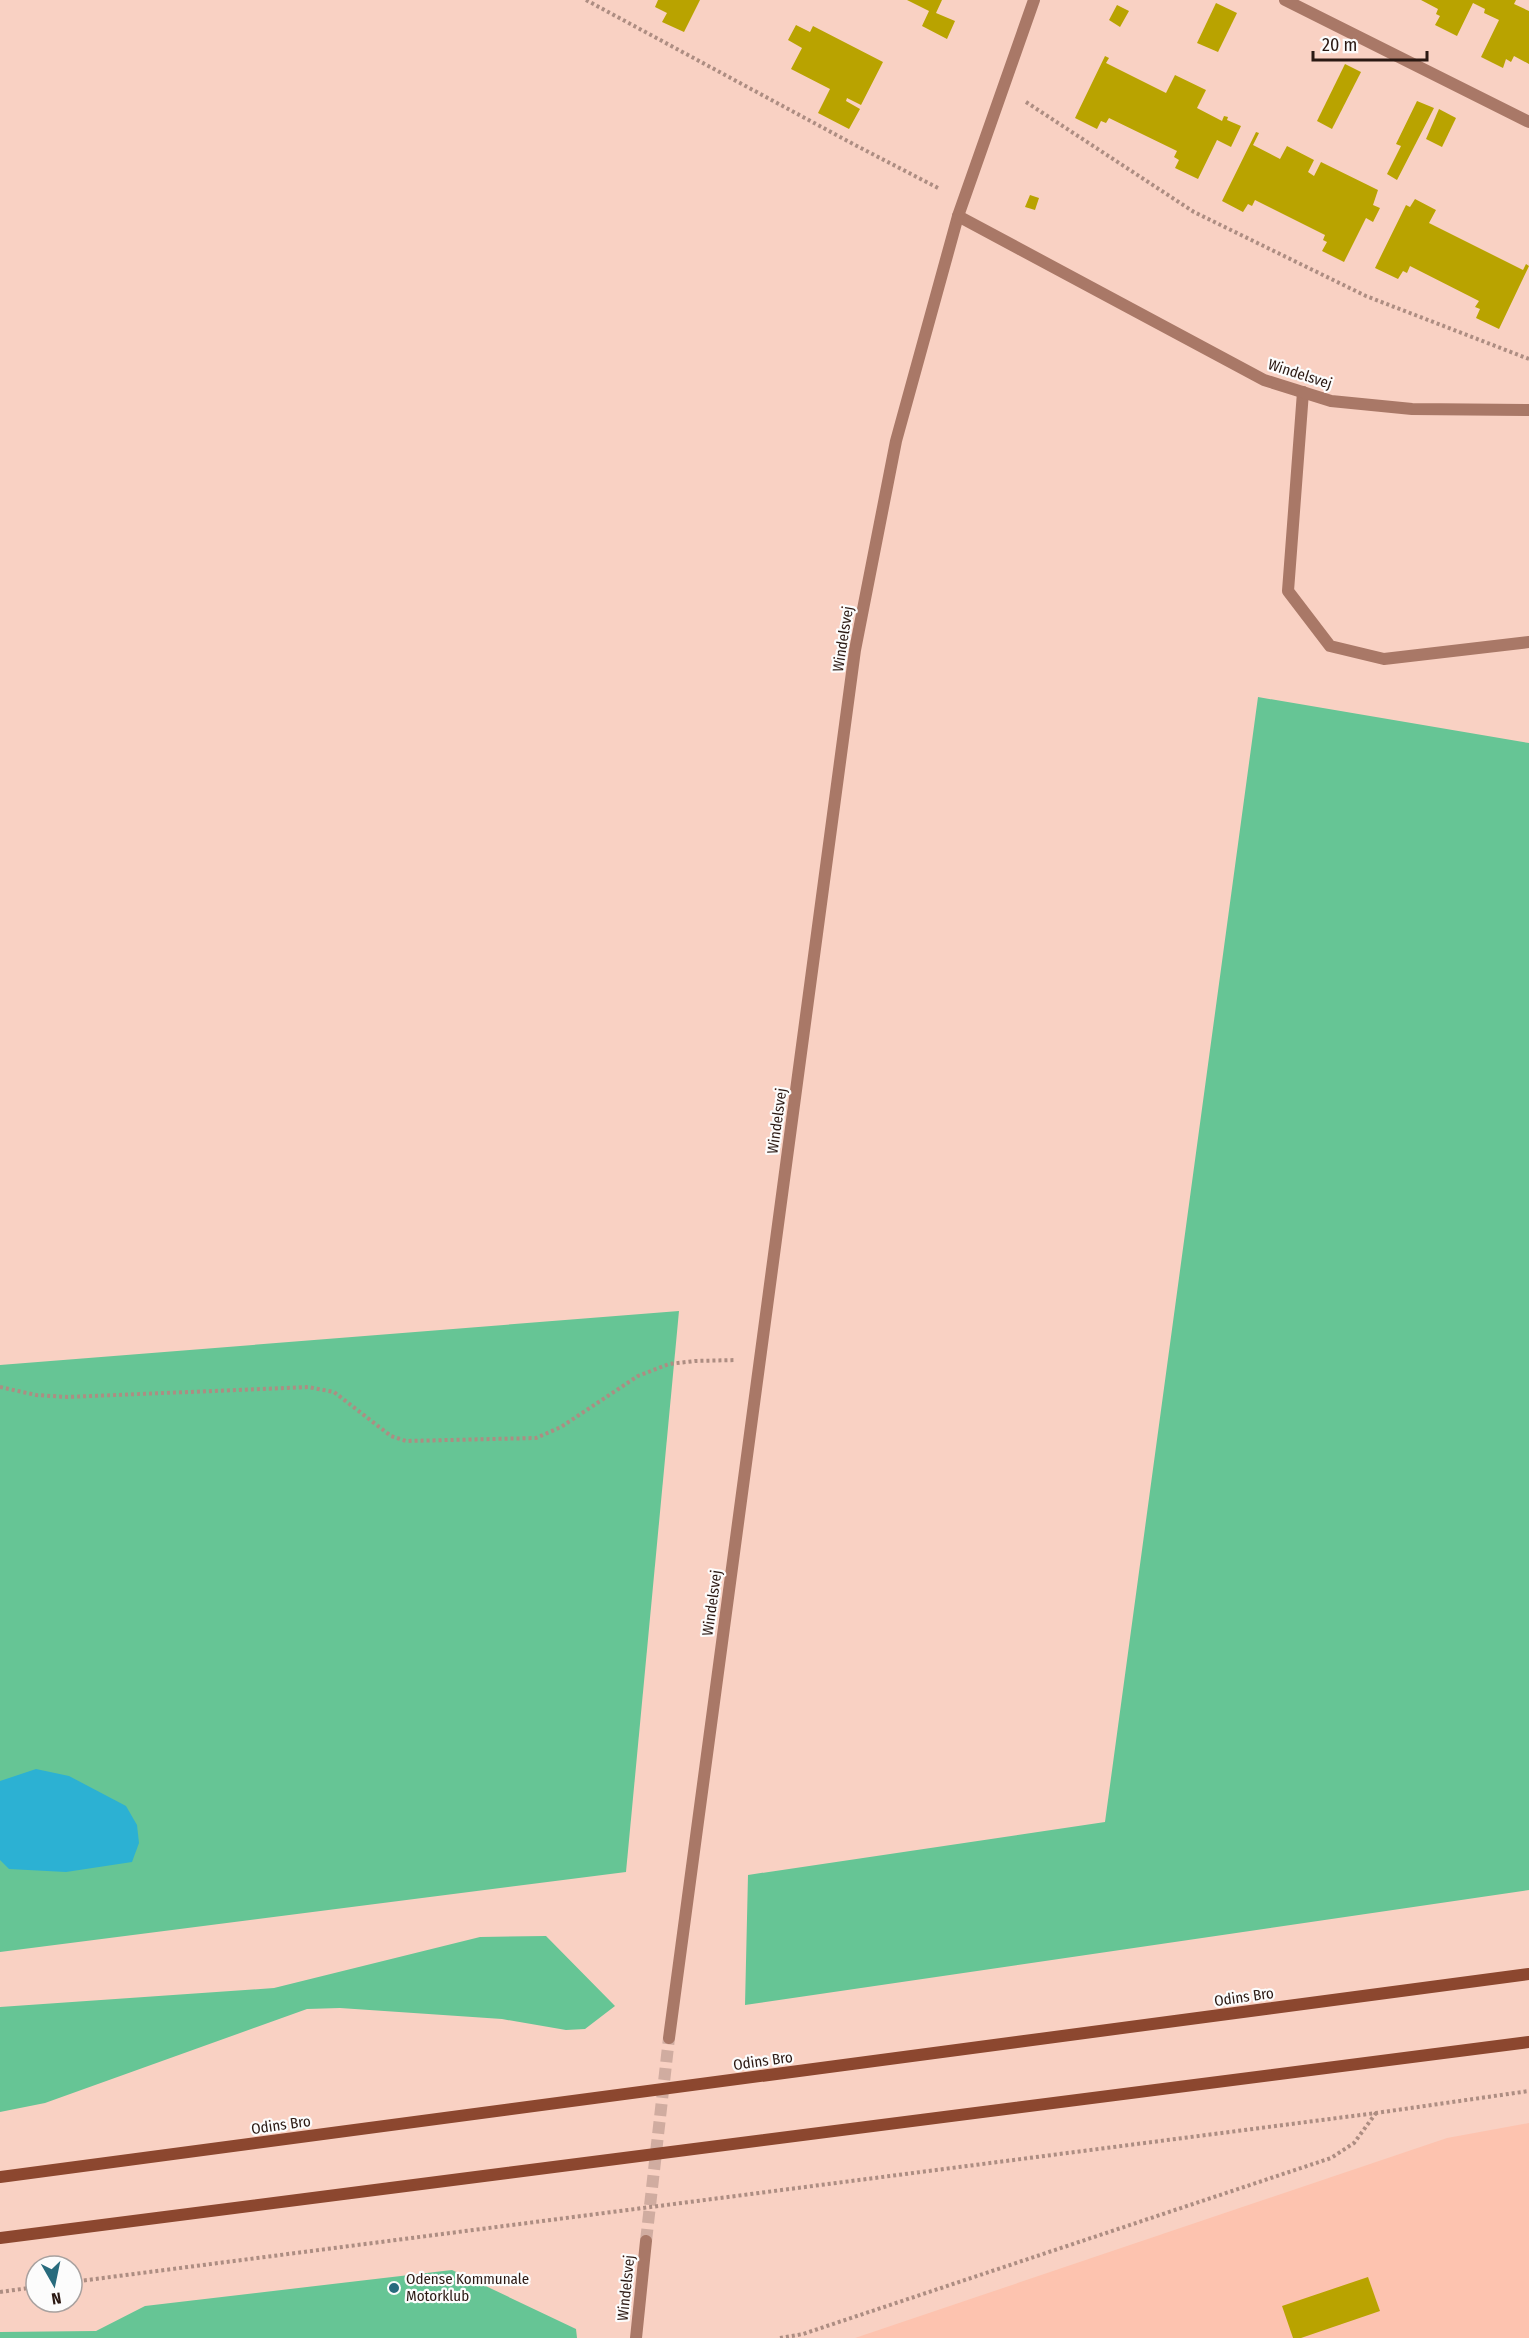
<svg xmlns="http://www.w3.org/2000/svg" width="1529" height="2338" viewBox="0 0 1529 2338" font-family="'Fira Sans Condensed',sans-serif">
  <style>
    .built { fill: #fdc3af }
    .green { fill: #66c595 }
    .water { fill: #2cb1d3 }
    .building { fill: #b9a300 }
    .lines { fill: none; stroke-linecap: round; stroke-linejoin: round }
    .tertiary-tunnel { stroke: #d0aca0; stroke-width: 12; stroke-dasharray: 12 6; stroke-linecap: butt }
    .path { stroke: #ad8d82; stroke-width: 4; stroke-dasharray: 3 3; stroke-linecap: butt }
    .service { stroke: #a97867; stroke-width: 12 }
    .minor { stroke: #a97867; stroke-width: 12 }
    .tertiary { stroke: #a97867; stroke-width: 12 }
    .secondary { stroke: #8c472f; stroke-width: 12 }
    .poi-dot { fill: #286b7d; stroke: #fcfcfc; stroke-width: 2 }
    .labels { text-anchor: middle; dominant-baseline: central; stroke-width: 4.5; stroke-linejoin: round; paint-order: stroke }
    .street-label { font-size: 15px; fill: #2b1913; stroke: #fcfcfc }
    .poi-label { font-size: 15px; fill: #2b1913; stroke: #fcfcfc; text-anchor: start }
  </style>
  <rect width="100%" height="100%" fill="#f9d1c3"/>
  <!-- built -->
  <path class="built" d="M 1529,2123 L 1529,2338 L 855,2338 L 1447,2138 Z"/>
  <!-- green -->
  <g class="green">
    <path d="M 1258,697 L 1529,743 L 1529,1890 L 745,2005 L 748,1875 L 1105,1822 Z"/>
    <path d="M 679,1311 L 626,1872 L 0,1952 L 0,1365 Z"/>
    <path d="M 546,1936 L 615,2006 L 585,2029 L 566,2030 L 502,2019 L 340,2008 L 307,2009 L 45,2103 L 0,2112 L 0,2007 L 274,1988 L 480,1937 Z"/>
    <path d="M 452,2270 L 576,2329 L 577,2338 L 0,2338 L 0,2332 L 96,2331 L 145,2306 Z"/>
  </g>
  <!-- water -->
  <path class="water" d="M 36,1769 L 69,1776 L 126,1806 L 137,1825 L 139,1843 L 132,1862 L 66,1872 L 9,1869 L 0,1860 L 0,1781 Z"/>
  <!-- building -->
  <g class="building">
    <path d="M 658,0 L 700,0 L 684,32 L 662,22 L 667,13 L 655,7 Z"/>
    <path d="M 907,0 L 942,0 L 936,13 L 955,21 L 947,39 L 922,26 L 929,11 Z"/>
    <path d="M 1421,0 L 1516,0 L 1514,4 L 1529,11 L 1529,64 L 1514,56 L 1511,62 L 1506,59 L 1503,68 L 1481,57 L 1499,20 L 1484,13 L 1485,9 L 1473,3 L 1457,36 L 1435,25 L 1440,16 L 1436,14 L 1438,9 Z"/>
    <path d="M 1216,3 L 1237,13 L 1218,52 L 1197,43 Z"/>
    <path d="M 1117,5 L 1129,11 L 1120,27 L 1109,20 Z"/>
    <path d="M 796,25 L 810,32 L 813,26 L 883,62 L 861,105 L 847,98 L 846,101 L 860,109 L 849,129 L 818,113 L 830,89 L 791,69 L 802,48 L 788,40 Z"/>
    <path d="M 1105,56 L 1109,58 L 1106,63 L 1166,93 L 1175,75 L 1206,90 L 1197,108 L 1222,121 L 1224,116 L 1228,117 L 1227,120 L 1241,126 L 1231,147 L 1217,140 L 1198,179 L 1175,168 L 1179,160 L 1174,157 L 1177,151 L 1109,118 L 1106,123 L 1101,121 L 1097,129 L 1075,118 Z"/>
    <path d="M 1345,64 L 1361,72 L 1332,129 L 1317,121 Z"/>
    <path d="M 1417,101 L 1434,108 L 1397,180 L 1387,174 L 1401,146 L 1396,144 Z"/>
    <path d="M 1439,109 L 1456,118 L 1442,147 L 1426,139 Z"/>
    <path d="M 1256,132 L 1259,133 L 1253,145 L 1280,159 L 1287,146 L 1314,160 L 1308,172 L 1314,176 L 1321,162 L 1378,190 L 1373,205 L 1380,208 L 1373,222 L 1366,218 L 1344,262 L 1322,251 L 1327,242 L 1323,240 L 1325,235 L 1255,200 L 1252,206 L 1248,204 L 1243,212 L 1222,201 Z"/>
    <path d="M 1030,195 L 1039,198 L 1035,210 L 1025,207 Z"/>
    <path d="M 1415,199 L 1436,210 L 1429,223 L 1523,270 L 1526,264 L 1529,266 L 1499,329 L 1476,318 L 1480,309 L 1475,307 L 1479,301 L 1410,266 L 1407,273 L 1403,271 L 1398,279 L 1375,268 L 1406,205 L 1410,207 Z"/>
    <path d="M 1368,2277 L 1380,2311 L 1301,2338 L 1293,2338 L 1282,2306 Z"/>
  </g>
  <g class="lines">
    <!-- tertiary-tunnel -->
    <path class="tertiary-tunnel" d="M 646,2241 L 669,2038"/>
    <!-- path -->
    <g class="path">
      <path d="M 586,0 L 855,145 L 940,189"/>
      <path d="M 1026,102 L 1194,212 L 1366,296 L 1529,359"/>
      <path d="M 0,1387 L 36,1395 L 68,1397 L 308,1387 L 334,1392 L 391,1436 L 406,1441 L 536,1438 L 561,1427 L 638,1376 L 669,1364 L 695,1361 L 736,1360"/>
      <path d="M 72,2282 L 1376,2113 L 1529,2091"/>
      <path d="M 0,2292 L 36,2287"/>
      <path d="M 780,2338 L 803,2334 L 1331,2158 L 1354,2143 L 1376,2113"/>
    </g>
    <!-- service -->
    <path class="service" d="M 1303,392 L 1288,591 L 1330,646 L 1384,659 L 1529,642"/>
    <!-- minor -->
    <g class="minor">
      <path d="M 1285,0 L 1529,122"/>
      <path d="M 958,216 L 1264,380 L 1331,401 L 1412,409 L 1529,410"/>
    </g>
    <!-- tertiary -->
    <g class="tertiary">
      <path d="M 669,2038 L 855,650 L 896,441 L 958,216 L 1034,0"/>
      <path d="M 636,2338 L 646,2241"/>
    </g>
    <!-- secondary -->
    <g class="secondary">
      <path d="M 0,2177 L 1529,1974"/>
      <path d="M 0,2238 L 1529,2042"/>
    </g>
  </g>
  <!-- markers -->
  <circle class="poi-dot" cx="394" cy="2288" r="6"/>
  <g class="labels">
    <!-- street labels -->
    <g class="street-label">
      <text transform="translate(1300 374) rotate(18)">Windelsvej</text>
      <text transform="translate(843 639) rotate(-81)">Windelsvej</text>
      <text transform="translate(777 1121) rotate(-82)">Windelsvej</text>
      <text transform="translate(712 1603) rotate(-82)">Windelsvej</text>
      <text transform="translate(1244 1997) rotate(-8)">Odins Bro</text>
      <text transform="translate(763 2061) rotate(-8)">Odins Bro</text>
      <text transform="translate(281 2125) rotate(-8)">Odins Bro</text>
      <text transform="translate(626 2288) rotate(-84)">Windelsvej</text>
    </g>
    <!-- poi labels -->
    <g class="poi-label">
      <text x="406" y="2279">Odense Kommunale<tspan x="406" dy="17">Motorklub</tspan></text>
    </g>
  </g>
  <!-- north arrow -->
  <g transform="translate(54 2284) rotate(171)"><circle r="28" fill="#fcfcfc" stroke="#a8a19f" stroke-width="1.5"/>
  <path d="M0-4.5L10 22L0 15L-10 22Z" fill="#286b7d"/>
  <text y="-9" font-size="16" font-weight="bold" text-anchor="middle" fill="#2b1913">N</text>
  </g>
  <!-- scale -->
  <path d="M1313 51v9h114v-9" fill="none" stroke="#2b1913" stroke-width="3"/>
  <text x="1322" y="51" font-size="18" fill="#2b1913" stroke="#fcfcfc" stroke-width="4.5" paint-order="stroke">20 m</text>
</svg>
